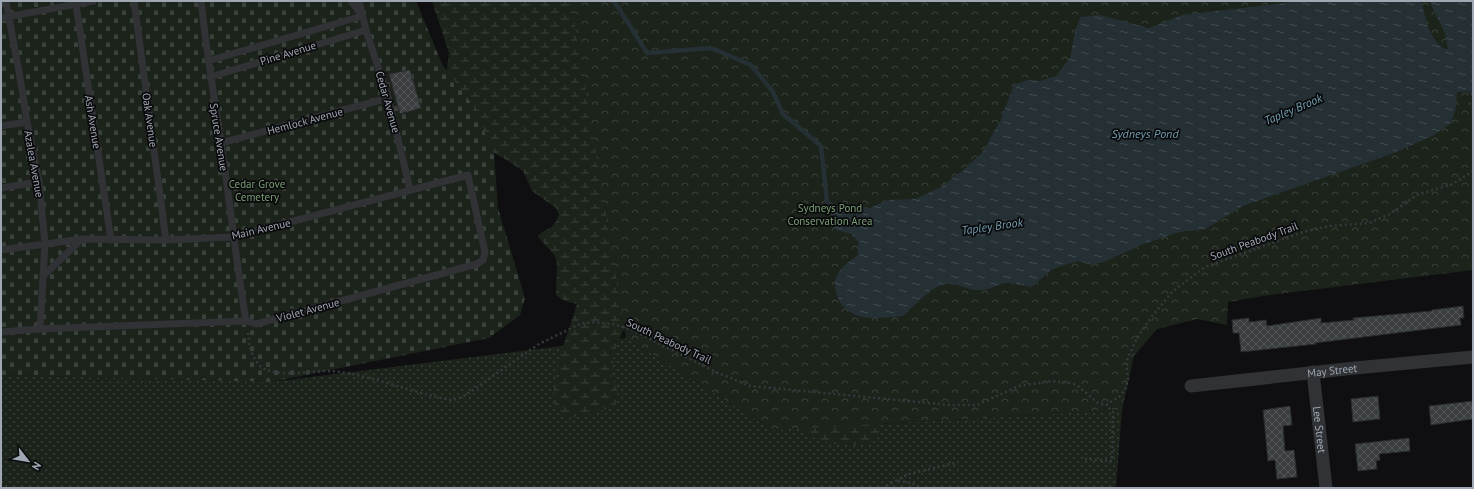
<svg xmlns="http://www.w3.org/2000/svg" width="1474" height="489" viewBox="0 0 1474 489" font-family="'PT Sans',sans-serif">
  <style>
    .grass { fill: url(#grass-dots) }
    .wetland { fill: url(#wetland-marsh) }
    .cemetery { fill: url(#cemetery-stones) }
    .park { fill: url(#park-crowns) }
    .water { fill: url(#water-ripples) }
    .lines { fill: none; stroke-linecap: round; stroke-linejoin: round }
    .stream { stroke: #253035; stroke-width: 4.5 }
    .building { fill: url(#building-cross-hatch); stroke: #292a2d }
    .path { stroke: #36393d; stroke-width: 2.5; stroke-dasharray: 2 3; stroke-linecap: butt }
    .lane { stroke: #303236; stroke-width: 7 }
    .street { stroke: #303236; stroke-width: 13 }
    .labels { text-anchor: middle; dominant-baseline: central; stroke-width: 3.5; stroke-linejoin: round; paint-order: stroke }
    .street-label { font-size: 11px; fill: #9fa8b3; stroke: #0a0a0c }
    .park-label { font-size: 11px; fill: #799f74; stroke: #0a0a0c }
    .water-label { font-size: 12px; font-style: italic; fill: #739fb1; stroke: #0a0a0c }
  </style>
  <defs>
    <pattern id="grass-dots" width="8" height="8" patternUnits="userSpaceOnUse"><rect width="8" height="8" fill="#1c231b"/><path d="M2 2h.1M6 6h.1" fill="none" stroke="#3a403a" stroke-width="1.8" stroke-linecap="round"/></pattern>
    <pattern id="wetland-marsh" width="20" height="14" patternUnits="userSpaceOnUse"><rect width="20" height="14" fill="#1c231b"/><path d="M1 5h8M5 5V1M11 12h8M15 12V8" fill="none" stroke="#3a403a"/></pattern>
    <pattern id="cemetery-stones" width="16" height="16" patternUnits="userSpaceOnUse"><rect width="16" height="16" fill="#1c231b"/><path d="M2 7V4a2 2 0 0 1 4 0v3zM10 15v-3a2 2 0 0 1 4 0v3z" fill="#3a403a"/></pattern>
    <pattern id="park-crowns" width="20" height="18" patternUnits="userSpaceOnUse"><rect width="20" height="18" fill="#1c231b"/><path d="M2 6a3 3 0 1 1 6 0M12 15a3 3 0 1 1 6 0" fill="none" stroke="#3a403a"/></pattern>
    <pattern id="water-ripples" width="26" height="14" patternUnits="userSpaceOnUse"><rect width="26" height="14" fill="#253035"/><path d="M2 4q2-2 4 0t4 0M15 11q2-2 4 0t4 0" fill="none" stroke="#414b50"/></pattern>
    <pattern id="building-cross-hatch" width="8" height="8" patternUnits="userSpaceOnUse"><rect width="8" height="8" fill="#3b3e41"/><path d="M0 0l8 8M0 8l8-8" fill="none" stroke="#54575a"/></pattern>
  </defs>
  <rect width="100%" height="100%" fill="#0f0f11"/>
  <!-- grass -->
  <path class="grass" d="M 626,338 L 773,430 L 1122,410 L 1116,488 L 1,488 L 1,375 L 271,382 Z"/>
  <!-- wetland -->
  <path class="wetland" d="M 432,1 L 1303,1 L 882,413 L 880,432 L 876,441 L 860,445 L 839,445 L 818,440 L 804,432 L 770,382 L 638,315 L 623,331 L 614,352 L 612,375 L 618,393 L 615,406 L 584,416 L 566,418 C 564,415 559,413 557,410 C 545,390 571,325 577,304 L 565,301 L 556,295 C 556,286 558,266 556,259 C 553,250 543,245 538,236 C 541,232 542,233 546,230 C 553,227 556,222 559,215 L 556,208 L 532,191 L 523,171 L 505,159 L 479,145 L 445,83 L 449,53 Z"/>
  <!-- cemetery -->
  <path class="cemetery" d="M 1,1 L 416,1 L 442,64 L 472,104 L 494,154 L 498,208 L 525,298 L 520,315 L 489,338 L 271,382 L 1,375 Z"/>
  <!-- park -->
  <path class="park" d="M 571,1 L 1473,1 L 1473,270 L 1269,295 L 1228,302 L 1227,325 L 1197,319 L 1157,329 L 1134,356 L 1122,410 L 773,430 L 626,338 Z"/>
  <!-- water -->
  <path class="water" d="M 1303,1 L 1421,1 C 1426,18 1429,40 1445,49 L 1448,49 L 1445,33 L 1429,1 L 1473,1 L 1473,97 L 1467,91 L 1457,92 L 1456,108 L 1451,123 L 1434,135 L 1394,153 L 1243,206 L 1205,229 L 1179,232 L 1141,245 L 1104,262 L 1091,265 L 1078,261 L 1061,266 L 1051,270 L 1032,287 C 1024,286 1013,282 1005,283 C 996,285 988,291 979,290 C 967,290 960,283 946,284 C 932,286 921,300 911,308 C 908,311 905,315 902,316 C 898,317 893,317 890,317 C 864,321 837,315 835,285 C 835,270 848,263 858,255 L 858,242 L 851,234 L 835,229 L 830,223 L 831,211 L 839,205 L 858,205 L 870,208 L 888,200 L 915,199 L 941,187 L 962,171 L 982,153 L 1001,119 L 1014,85 L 1027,80 L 1040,81 L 1056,76 L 1070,58 L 1075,32 L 1080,17 L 1100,15 L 1149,28 L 1182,15 Z"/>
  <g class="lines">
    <!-- stream -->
    <path class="stream" d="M 613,1 L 618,7 L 647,53 L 711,48 L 751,65 L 773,92 L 783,114 L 821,146 L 827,202 L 840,211"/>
  </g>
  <!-- building -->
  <g class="building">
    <path d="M 410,70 L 421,108 L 400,114 L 389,74 Z"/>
    <path d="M 1463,306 L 1464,318 L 1460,318 L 1461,325 L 1315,343 L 1316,344 L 1241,352 L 1239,333 L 1233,333 L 1232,320 L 1249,318 L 1249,322 L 1266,320 L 1267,326 L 1321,318 L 1321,323 L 1354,320 L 1353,318 L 1432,311 L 1432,310 Z"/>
    <path d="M 1378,396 L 1380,419 L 1353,422 L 1351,399 Z"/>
    <path d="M 1473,401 L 1473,419 L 1431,425 L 1429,406 Z"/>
    <path d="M 1290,406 L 1292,425 L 1283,426 L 1285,451 L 1294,450 L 1297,477 L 1277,479 L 1275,460 L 1268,461 L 1263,410 Z"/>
    <path d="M 1409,438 L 1410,451 L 1379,454 L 1380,460 L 1376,461 L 1377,469 L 1358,471 L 1355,444 Z"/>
  </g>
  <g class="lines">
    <!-- path -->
    <g class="path">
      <path d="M 1469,103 L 1473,108"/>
      <path d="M 248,333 C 249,345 252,361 263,368 C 277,378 315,370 332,371 C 373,375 411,393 451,400 L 457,399 L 464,396 L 539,344 L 580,324 L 592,322 L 613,324 L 632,330 L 716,372 L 750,386 L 950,405 L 977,405 L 1019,386 L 1052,381 L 1069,383 L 1077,385 L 1098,403 L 1106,405 L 1120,396 L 1125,390 L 1128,379 L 1126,363 L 1128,358 L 1137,338 L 1153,315 L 1173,291 L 1205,267 L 1303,232 L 1329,226 L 1369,223 L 1390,214 L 1417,195 L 1453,184 L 1473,171"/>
      <path d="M 1085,459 L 1112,461 L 1113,412 L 1106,405"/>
      <path d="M 898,481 L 912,483 L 922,488"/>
      <path d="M 762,488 L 771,488"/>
      <path d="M 882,488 L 909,474 L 955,463"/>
    </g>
    <!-- lane -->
    <g class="lane">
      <path d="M 6,1 L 21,83 L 27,122 L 39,182 L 45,244 L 40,329"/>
      <path d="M 134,1 L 166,240"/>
      <path d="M 201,1 C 206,48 214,95 221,143 C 230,202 236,261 246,321"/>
      <path d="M 351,1 L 361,14"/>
      <path d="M 359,1 L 366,30 L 388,98 L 410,189"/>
      <path d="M 76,4 L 111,240"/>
      <path d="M 1,18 L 93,1"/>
      <path d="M 208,61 L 362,16"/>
      <path d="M 210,77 L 366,30"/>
      <path d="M 1,126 L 27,122"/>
      <path d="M 221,143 L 388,98"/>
      <path d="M 1,188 L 39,182"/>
      <path d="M 1,250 L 82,239 L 166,240 L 233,237 L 468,175 L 485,252 L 483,260 L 477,264 L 256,324 L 246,321 L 40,329 L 1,332"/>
      <path d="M 44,275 L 82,239"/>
    </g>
    <!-- street -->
    <g class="street">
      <path id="s1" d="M 1313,372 L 1326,488"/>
      <path id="s2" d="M 1191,386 L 1355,368 L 1473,357"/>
    </g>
  </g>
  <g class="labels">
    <!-- street labels -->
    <g class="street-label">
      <text transform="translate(288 53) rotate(-17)">Pine Avenue</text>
      <text transform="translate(388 102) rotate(74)">Cedar Avenue</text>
      <text transform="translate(150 120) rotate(82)">Oak Avenue</text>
      <text transform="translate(305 121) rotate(-15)">Hemlock Avenue</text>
      <text transform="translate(93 122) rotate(81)">Ash Avenue</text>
      <text transform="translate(219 137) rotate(81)">Spruce Avenue</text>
      <text transform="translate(34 164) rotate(80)">Azalea Avenue</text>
      <text transform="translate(261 229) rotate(-13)">Main Avenue</text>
      <text transform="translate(1254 241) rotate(-20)">South Peabody Trail</text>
      <text transform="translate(308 310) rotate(-15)">Violet Avenue</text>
      <text transform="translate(669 341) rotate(25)">South Peabody Trail</text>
      <text stroke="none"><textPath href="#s2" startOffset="142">May Street</textPath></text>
      <text stroke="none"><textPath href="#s1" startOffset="58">Lee Street</textPath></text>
    </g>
    <!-- park labels -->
    <g class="park-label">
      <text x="257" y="184">Cedar Grove<tspan x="257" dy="13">Cemetery</tspan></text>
      <text x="830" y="208">Sydneys Pond<tspan x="830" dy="13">Conservation Area</tspan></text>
    </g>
    <!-- water labels -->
    <g class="water-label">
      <text transform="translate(1293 109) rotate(-23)">Tapley Brook</text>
      <text x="1145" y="133">Sydneys Pond</text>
      <text transform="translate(992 226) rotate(-8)">Tapley Brook</text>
    </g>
  </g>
  <!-- border -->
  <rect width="1474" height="489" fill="none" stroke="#9fa8b3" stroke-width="4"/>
  <!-- north arrow -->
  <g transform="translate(28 461) rotate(121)" stroke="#0a0a0c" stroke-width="3" paint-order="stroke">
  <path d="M0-3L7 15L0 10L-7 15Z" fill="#9fa8b3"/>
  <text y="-6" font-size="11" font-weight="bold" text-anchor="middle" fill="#9fa8b3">N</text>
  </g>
</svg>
